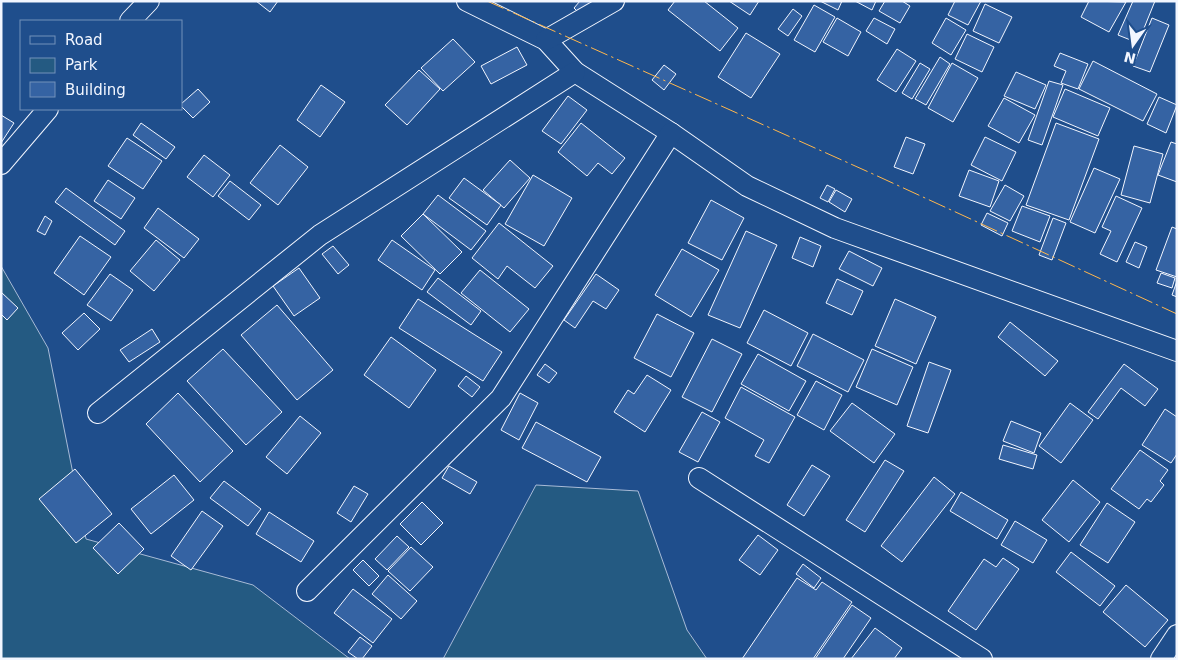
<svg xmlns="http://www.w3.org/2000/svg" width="1178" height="660" viewBox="0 0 1178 660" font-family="'DejaVu Sans',sans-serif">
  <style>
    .green { fill: #245a82; stroke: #a8bbd7 }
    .building { fill: #3563a3; stroke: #f2f6ff }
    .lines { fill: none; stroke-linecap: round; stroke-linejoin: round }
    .minor-casing { stroke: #f2f6ff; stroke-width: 22 }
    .minor { stroke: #1f4e8c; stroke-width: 20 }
    .power { stroke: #ffb74d; stroke-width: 1; stroke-dasharray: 18 4 2.5 4; stroke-linecap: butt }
  </style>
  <rect width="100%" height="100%" fill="#1f4e8c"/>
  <!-- green -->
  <g class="green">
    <path d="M 1,266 L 48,348 L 86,539 L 253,585 L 350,659 L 1,659 Z"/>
    <path d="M 536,485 L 638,491 L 687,630 L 707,659 L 443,659 Z"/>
  </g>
  <!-- building -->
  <g class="building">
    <path d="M 256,1 L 278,1 L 270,12 Z"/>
    <path d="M 580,1 L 596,1 L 582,16 L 574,8 Z"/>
    <path d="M 675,1 L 704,1 L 738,28 L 720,51 L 668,10 Z"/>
    <path d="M 729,1 L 759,1 L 750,15 Z"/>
    <path d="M 820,1 L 842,1 L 838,10 Z"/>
    <path d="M 855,1 L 876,1 L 872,10 Z"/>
    <path d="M 885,1 L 902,1 L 910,6 L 900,23 L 879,11 Z"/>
    <path d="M 955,1 L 981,1 L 968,25 L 948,15 Z"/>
    <path d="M 1089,1 L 1126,2 L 1109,32 L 1081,17 Z"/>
    <path d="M 1133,1 L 1155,1 L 1138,43 L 1118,35 Z"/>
    <path d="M 985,4 L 1012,17 L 999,43 L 973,31 Z"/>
    <path d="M 814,5 L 835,17 L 815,52 L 794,40 Z"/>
    <path d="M 793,9 L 802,16 L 788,36 L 778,29 Z"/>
    <path d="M 837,18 L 861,32 L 848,56 L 823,42 Z"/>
    <path d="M 874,18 L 895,29 L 887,44 L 866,31 Z"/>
    <path d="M 946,18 L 966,30 L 951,55 L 932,43 Z"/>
    <path d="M 1152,18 L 1169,25 L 1150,72 L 1133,66 Z"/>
    <path d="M 746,33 L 780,54 L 751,98 L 718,77 Z"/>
    <path d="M 967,34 L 994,47 L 982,72 L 955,59 Z"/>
    <path d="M 453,39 L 475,62 L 443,91 L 421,68 Z"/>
    <path d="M 517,47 L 527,65 L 491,84 L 481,66 Z"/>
    <path d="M 897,49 L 916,61 L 896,92 L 877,80 Z"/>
    <path d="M 1060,53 L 1088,64 L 1078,89 L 1061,83 L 1066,71 L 1054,66 Z"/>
    <path d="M 940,57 L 950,64 L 926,105 L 915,99 Z"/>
    <path d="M 1093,61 L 1157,94 L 1143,121 L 1079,89 Z"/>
    <path d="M 920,63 L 930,69 L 912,99 L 902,93 Z"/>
    <path d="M 952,63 L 978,78 L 953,122 L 928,108 Z"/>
    <path d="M 664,65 L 676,74 L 664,90 L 652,80 Z"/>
    <path d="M 419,70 L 440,89 L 407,125 L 385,105 Z"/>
    <path d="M 1016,72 L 1046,85 L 1035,109 L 1004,96 Z"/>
    <path d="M 1049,81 L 1063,85 L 1042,145 L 1028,140 Z"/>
    <path d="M 321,85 L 345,102 L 320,137 L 297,120 Z"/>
    <path d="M 198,89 L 210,102 L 193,118 L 181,106 L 181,104 Z"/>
    <path d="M 1065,89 L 1110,108 L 1098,136 L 1053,117 Z"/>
    <path d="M 568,96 L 587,110 L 561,144 L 542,131 Z"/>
    <path d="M 1159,97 L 1177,105 L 1166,133 L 1147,124 Z"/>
    <path d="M 1004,98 L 1035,115 L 1019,143 L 988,126 Z"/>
    <path d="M 1,115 L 14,123 L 1,143 Z"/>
    <path d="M 141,123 L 175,147 L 166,159 L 133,135 Z"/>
    <path d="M 581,123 L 625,158 L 612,174 L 598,163 L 587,176 L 558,152 Z"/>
    <path d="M 1056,123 L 1099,139 L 1069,220 L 1026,205 Z"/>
    <path d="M 906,137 L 925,144 L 913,174 L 894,167 Z"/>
    <path d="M 985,137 L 1016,152 L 1002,181 L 971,165 Z"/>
    <path d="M 127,138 L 162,161 L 143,189 L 108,166 Z"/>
    <path d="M 1171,142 L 1177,144 L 1177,182 L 1158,175 Z"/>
    <path d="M 280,145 L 308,167 L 278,205 L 250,183 Z"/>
    <path d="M 1134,146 L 1163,154 L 1150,203 L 1121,195 Z"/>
    <path d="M 204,155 L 230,175 L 213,197 L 187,177 Z"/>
    <path d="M 510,160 L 530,178 L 504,208 L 483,190 Z"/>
    <path d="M 1094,168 L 1120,179 L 1095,233 L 1070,222 Z"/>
    <path d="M 969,170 L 999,181 L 990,207 L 959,196 Z"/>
    <path d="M 533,175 L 572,198 L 544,246 L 505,224 Z"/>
    <path d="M 464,178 L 501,205 L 487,225 L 449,198 Z"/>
    <path d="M 108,180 L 135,198 L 121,219 L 94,201 Z"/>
    <path d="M 230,181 L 261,205 L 249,220 L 218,196 Z"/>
    <path d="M 827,185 L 835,189 L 828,202 L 820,198 Z"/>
    <path d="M 1005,185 L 1024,196 L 1010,221 L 990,211 Z"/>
    <path d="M 66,188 L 125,231 L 115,245 L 55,202 Z"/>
    <path d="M 836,190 L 852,199 L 845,212 L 829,202 Z"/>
    <path d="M 438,195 L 486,231 L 471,250 L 423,214 Z"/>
    <path d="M 1116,196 L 1142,208 L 1117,262 L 1100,254 L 1111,231 L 1102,227 Z"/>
    <path d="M 711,200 L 744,218 L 722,260 L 688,243 Z"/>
    <path d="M 1022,206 L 1050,216 L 1040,242 L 1012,231 Z"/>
    <path d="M 158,208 L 199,239 L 184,258 L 144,228 Z"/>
    <path d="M 987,213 L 1008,223 L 1002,236 L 981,225 Z"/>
    <path d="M 423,214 L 462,252 L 440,274 L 401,236 Z"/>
    <path d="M 45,216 L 52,221 L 45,235 L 37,231 Z"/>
    <path d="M 1053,218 L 1066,223 L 1052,260 L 1039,255 Z"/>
    <path d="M 499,223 L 553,266 L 535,288 L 507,266 L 498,279 L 472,258 Z"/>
    <path d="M 1172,227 L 1177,229 L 1177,277 L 1156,270 Z"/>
    <path d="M 746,231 L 777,245 L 740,328 L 708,315 Z"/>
    <path d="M 80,236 L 111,257 L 84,295 L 54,273 Z"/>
    <path d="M 800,237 L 821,246 L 813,267 L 792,258 Z"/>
    <path d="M 156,240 L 180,260 L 154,291 L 130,271 Z"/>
    <path d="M 392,240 L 435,270 L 422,290 L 378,260 Z"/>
    <path d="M 1135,242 L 1147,247 L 1139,268 L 1126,262 Z"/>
    <path d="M 333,246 L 349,265 L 338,274 L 322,254 Z"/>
    <path d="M 682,249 L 719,270 L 691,317 L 655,295 Z"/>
    <path d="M 849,251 L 882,268 L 873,286 L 839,269 Z"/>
    <path d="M 299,268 L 320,298 L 294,316 L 273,286 Z"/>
    <path d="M 480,270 L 529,309 L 510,332 L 461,293 Z"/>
    <path d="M 1161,273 L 1175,278 L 1172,288 L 1157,283 Z"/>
    <path d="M 110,274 L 133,290 L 111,321 L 87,305 Z"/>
    <path d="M 596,274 L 619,290 L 606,309 L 593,301 L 575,328 L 564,320 Z"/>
    <path d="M 438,278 L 481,311 L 471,325 L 427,292 Z"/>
    <path d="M 837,279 L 863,291 L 852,315 L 826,303 Z"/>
    <path d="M 1177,281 L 1177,297 L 1172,295 Z"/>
    <path d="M 1,292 L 18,308 L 7,320 L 1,314 Z"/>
    <path d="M 418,299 L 502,352 L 483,381 L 399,328 Z"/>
    <path d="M 895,299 L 936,317 L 916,364 L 875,346 Z"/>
    <path d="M 277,305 L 333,370 L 297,400 L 241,335 Z"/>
    <path d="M 764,310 L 808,333 L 791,366 L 747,343 Z"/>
    <path d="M 84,313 L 100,329 L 78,350 L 62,333 Z"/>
    <path d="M 657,314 L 694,333 L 671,377 L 634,358 Z"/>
    <path d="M 1010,322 L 1058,361 L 1045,376 L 998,337 Z"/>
    <path d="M 152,329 L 160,342 L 129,362 L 120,350 Z"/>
    <path d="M 813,334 L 864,360 L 848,392 L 797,366 Z"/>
    <path d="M 391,337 L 436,370 L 409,408 L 364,375 Z"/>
    <path d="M 712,339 L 742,354 L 712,412 L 682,397 Z"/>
    <path d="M 223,349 L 282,412 L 246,445 L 187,381 Z"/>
    <path d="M 872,349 L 913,367 L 897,405 L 856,387 Z"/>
    <path d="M 758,354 L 806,381 L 789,411 L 741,384 Z"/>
    <path d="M 929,362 L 951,370 L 928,433 L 907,426 Z"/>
    <path d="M 545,364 L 557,373 L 549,383 L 537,375 Z"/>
    <path d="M 1124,364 L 1158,389 L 1145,406 L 1121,388 L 1098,419 L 1088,412 Z"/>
    <path d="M 647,375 L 671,390 L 645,432 L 614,412 L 628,390 L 634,394 Z"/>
    <path d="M 466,376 L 480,387 L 472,397 L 458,386 Z"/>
    <path d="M 816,381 L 842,395 L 824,430 L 797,415 Z"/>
    <path d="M 741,387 L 795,417 L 769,463 L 755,456 L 764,440 L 725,418 Z"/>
    <path d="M 178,393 L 233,451 L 200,482 L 146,424 Z"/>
    <path d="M 520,393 L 538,403 L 519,440 L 501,430 Z"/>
    <path d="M 852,403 L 895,434 L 874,463 L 830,431 Z"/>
    <path d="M 1070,403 L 1093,420 L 1061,463 L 1039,446 Z"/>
    <path d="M 1165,409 L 1177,417 L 1177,454 L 1171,463 L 1142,445 Z"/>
    <path d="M 702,412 L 720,422 L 698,462 L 679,452 Z"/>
    <path d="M 300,416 L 321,433 L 287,474 L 266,457 Z"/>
    <path d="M 1011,421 L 1041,433 L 1034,453 L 1003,441 Z"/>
    <path d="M 536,422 L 601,457 L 587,482 L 522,448 Z"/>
    <path d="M 1003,445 L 1037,455 L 1033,469 L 999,459 Z"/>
    <path d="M 1140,450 L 1168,470 L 1160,481 L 1164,485 L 1151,502 L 1147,499 L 1139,509 L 1111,489 Z"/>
    <path d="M 885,460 L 904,471 L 865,532 L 846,520 Z"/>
    <path d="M 812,465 L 830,476 L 804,516 L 787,505 Z"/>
    <path d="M 449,466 L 477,482 L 470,494 L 442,478 Z"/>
    <path d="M 75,469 L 112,514 L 76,543 L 39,499 Z"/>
    <path d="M 174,475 L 194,500 L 151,534 L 131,509 Z"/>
    <path d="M 934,477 L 955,494 L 902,562 L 881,546 Z"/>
    <path d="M 1073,480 L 1100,502 L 1069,542 L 1042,520 Z"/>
    <path d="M 224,481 L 261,509 L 248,526 L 210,498 Z"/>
    <path d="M 354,486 L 368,494 L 351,522 L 337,513 Z"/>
    <path d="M 961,492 L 1008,520 L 997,539 L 950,511 Z"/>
    <path d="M 422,502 L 443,523 L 421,545 L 400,524 Z"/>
    <path d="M 1107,503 L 1135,522 L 1108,563 L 1080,545 Z"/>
    <path d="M 202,511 L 223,526 L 191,570 L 171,556 Z"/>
    <path d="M 269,512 L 314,541 L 301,562 L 256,534 Z"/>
    <path d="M 1015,521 L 1047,540 L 1033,563 L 1001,545 Z"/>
    <path d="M 119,523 L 144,549 L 118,574 L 93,548 Z"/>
    <path d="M 758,535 L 778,550 L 760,575 L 739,560 Z"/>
    <path d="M 397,536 L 409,547 L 387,570 L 375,559 Z"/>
    <path d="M 411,547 L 433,567 L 410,591 L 388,571 Z"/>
    <path d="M 1071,552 L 1115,586 L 1100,606 L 1056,572 Z"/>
    <path d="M 1003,558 L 1019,569 L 976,630 L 948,611 L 984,559 L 996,567 Z"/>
    <path d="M 363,560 L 379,576 L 369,586 L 353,570 Z"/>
    <path d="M 803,564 L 821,578 L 814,588 L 796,574 Z"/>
    <path d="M 388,575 L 417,601 L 401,619 L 372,594 Z"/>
    <path d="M 797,578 L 816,590 L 822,582 L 852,602 L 813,659 L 742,659 Z"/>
    <path d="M 1126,585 L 1168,620 L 1145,647 L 1103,612 Z"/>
    <path d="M 353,589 L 392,619 L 373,643 L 334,613 Z"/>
    <path d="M 852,605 L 871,618 L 843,659 L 815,659 Z"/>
    <path d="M 875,628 L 902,648 L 894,659 L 851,659 Z"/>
    <path d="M 360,637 L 372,646 L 362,659 L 358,659 L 348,652 Z"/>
  </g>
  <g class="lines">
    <!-- minor casing -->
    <g class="minor-casing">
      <g id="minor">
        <path d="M 467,1 L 546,40 L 575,72 L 671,133 L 747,186 L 835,228 L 1177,351"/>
        <path d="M 130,21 L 149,1"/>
        <path d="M 546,40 L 614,1"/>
        <path d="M 1,164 L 48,109"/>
        <path d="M 98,413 L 320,235 L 575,72"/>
        <path d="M 699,478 L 982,659"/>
        <path d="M 307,591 L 501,398 L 671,133"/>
        <path d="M 1161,659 L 1177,635"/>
      </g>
    </g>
    <!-- minor -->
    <use href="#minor" class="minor"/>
    <!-- power -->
    <path class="power" d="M 487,1 L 873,174 L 1177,314"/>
  </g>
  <!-- border -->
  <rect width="1178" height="660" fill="none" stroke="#f2f6ff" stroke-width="5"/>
  <!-- legend -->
  <rect x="20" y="20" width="162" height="90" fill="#1f4e8c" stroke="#7391ba"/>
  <rect x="30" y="36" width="25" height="8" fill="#1f4e8c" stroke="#7391ba"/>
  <text x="65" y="45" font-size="15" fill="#f2f6ff">Road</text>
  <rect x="30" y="58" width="25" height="15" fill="#245a82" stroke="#7391ba"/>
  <text x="65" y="70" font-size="15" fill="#f2f6ff">Park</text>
  <rect x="30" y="82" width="25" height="15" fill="#3563a3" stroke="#7391ba"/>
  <text x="65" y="95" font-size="15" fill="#f2f6ff">Building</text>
  <!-- north arrow -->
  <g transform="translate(1133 45) rotate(194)" stroke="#1f4e8c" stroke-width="4" paint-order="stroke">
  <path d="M0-4L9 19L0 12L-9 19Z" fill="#f2f6ff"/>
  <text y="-8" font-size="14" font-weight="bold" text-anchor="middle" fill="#f2f6ff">N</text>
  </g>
</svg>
